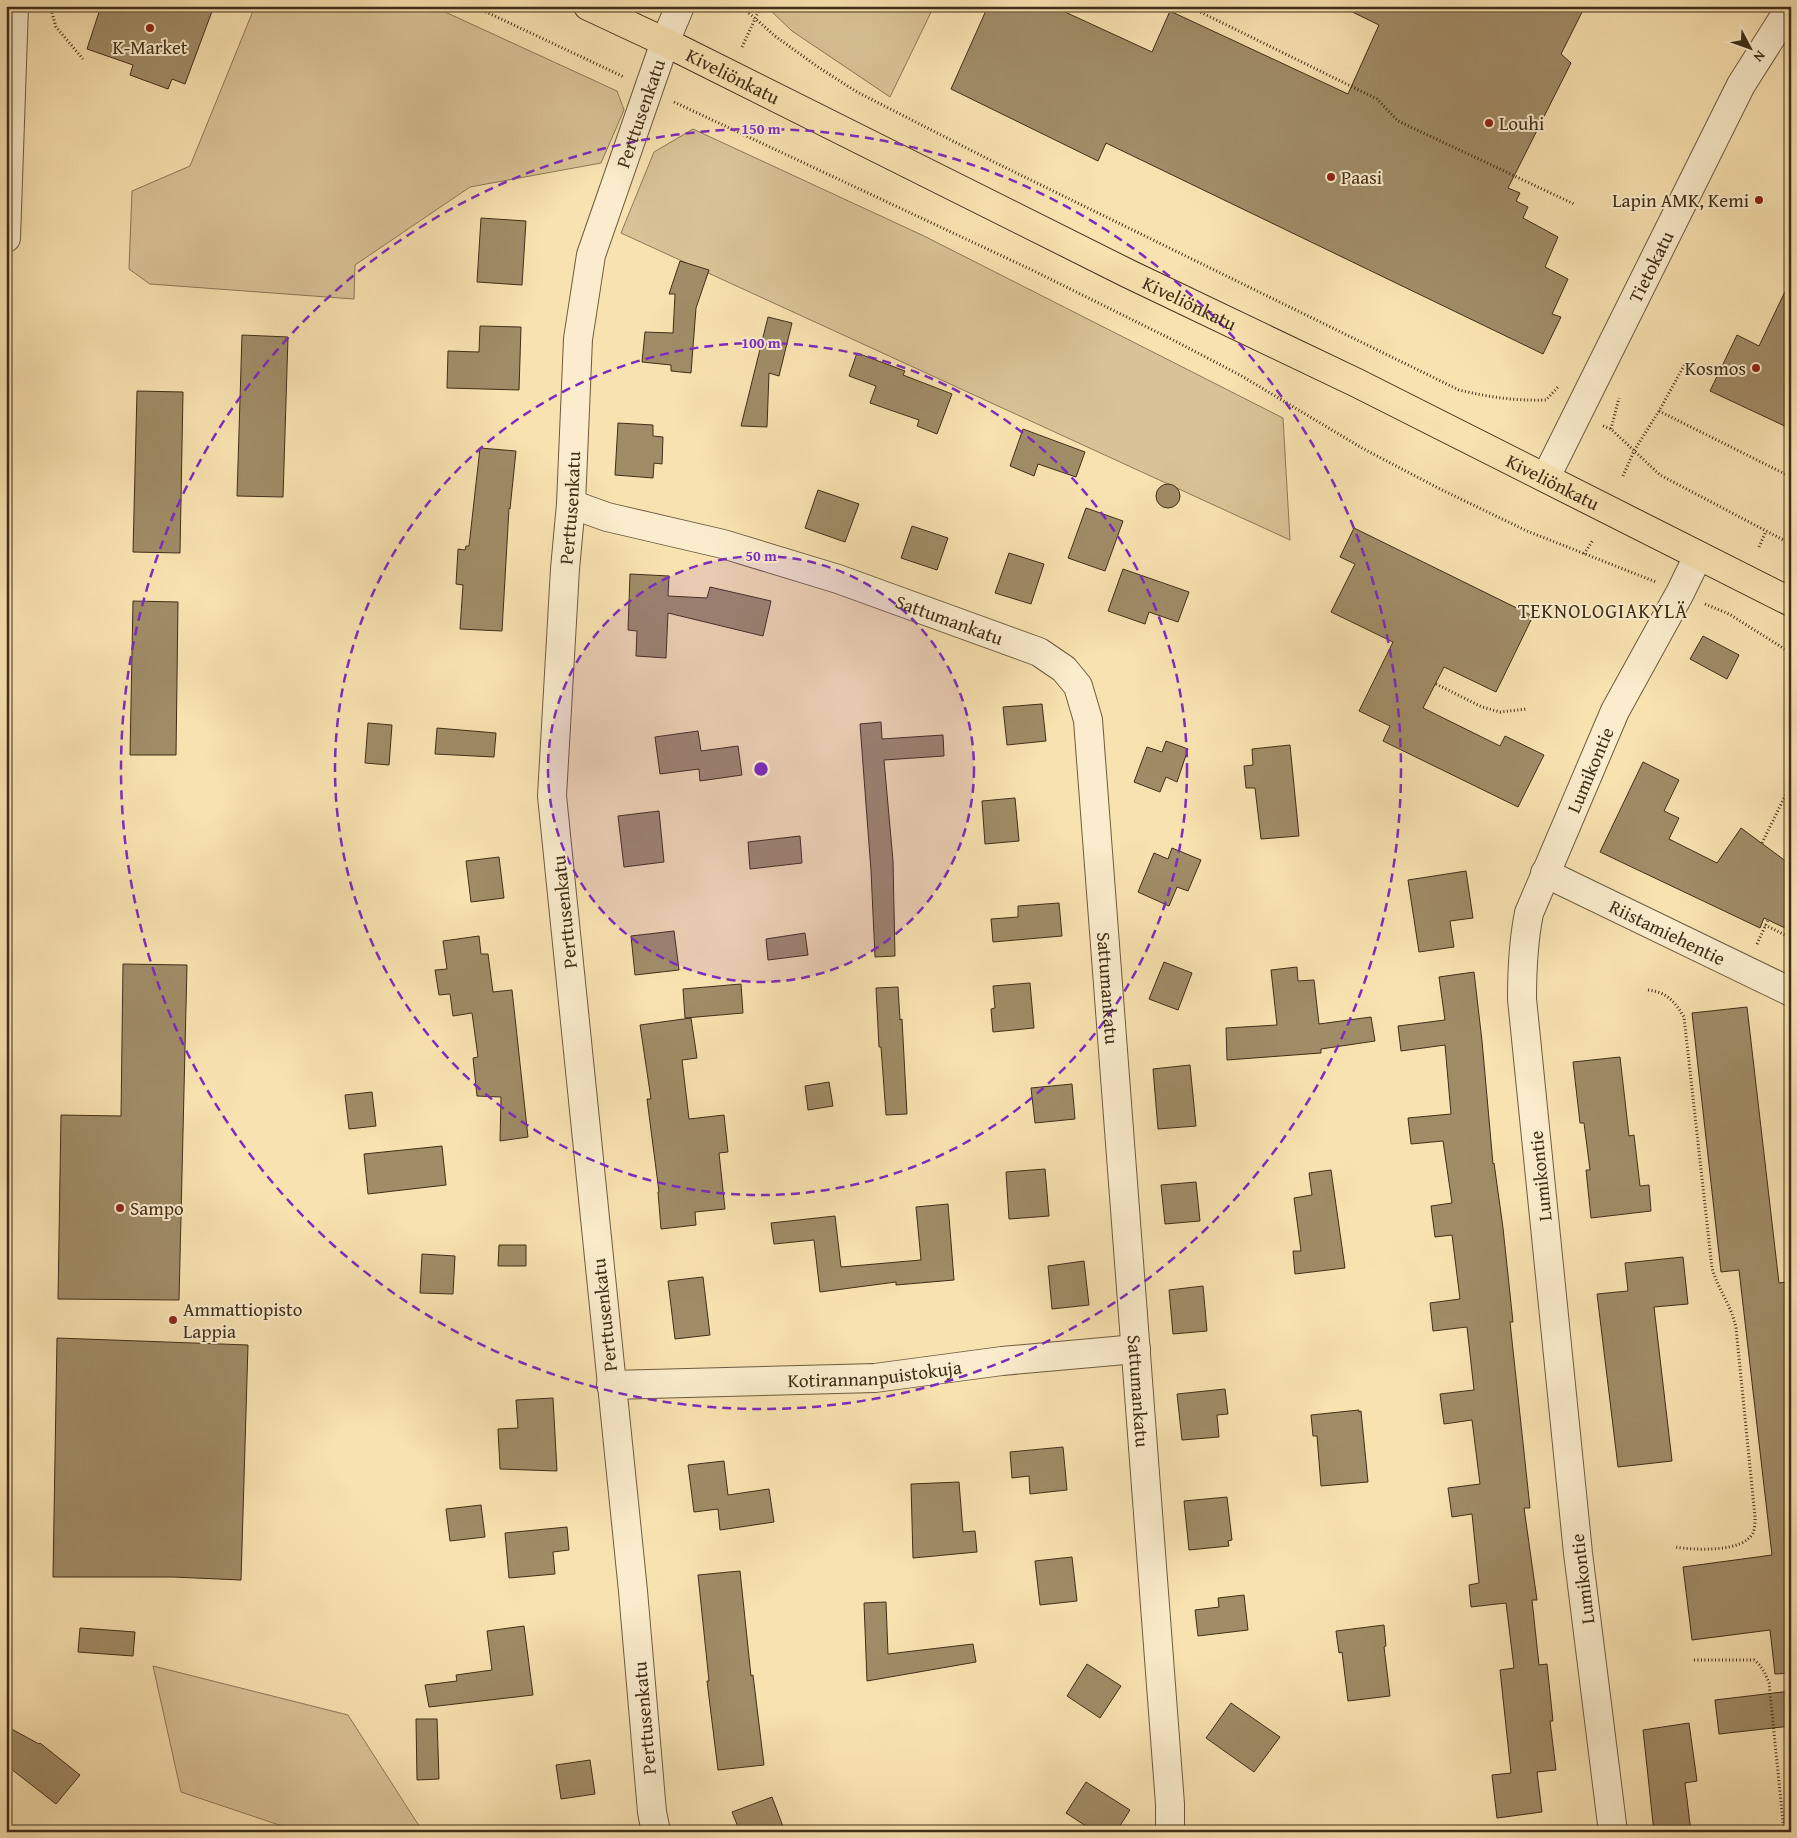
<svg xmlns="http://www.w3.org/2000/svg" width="1797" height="1838" viewBox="0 0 1797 1838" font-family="'Gentium Book Plus',serif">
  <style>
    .green { fill: #d9c396; stroke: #8c7857 }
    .building { fill: #a08c67; stroke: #402e18 }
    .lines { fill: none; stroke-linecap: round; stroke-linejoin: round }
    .minor-casing { stroke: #6e5b3e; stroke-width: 30 }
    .major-casing { stroke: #402e18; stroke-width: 30 }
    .path { stroke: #402e18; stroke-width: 3; stroke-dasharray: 1 2.5; stroke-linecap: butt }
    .minor { stroke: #faeccc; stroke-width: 28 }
    .major { stroke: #f8e2b0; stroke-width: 28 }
    .ring { fill: none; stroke: #7b2cbf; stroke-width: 2.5; stroke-dasharray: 9 6 }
    .poi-dot { fill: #8f2418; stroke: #faeccc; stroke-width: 2 }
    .labels { text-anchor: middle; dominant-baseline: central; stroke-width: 4; stroke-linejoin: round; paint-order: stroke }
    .poi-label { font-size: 19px; fill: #402e18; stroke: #faeccc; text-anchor: start }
    .street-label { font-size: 19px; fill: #402e18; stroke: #faeccc }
    .neighbourhood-label { font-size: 20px; letter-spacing: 1px; fill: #402e18; stroke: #faeccc }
    .centre { fill: #7b2cbf; stroke: #faeccc; stroke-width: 2.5 }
    .ring-label { font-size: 15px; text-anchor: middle; font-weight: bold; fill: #7b2cbf; stroke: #faeccc; stroke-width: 4; stroke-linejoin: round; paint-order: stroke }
  </style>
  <rect width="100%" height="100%" fill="#f8e2b0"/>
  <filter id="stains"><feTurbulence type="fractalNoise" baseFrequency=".004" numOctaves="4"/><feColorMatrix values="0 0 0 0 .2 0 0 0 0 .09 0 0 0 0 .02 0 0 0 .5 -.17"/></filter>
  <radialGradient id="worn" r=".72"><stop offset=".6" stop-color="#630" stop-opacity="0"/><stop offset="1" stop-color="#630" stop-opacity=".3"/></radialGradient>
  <!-- green -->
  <g class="green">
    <path d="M 255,6 L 432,6 L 617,91 L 624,110 L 601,163 L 470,187 L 355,265 L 354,299 L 150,284 L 129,269 L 132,191 L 190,166 Z"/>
    <path d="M 774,6 L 934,6 L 890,97 L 792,31 L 771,11 Z"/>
    <path d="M 693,129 L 924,236 L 1283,418 L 1290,540 L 621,233 L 654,152 Z"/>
    <path d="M 153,1666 L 348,1715 L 423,1832 L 300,1832 L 181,1792 Z"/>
  </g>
  <!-- building -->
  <g class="building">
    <path d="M 101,6 L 214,6 L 185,84 L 172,79 L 168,89 L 130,75 L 133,65 L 87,49 Z"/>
    <path d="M 988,6 L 1052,6 L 1152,52 L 1170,11 L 1348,94 L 1379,25 L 1340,6 L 1585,6 L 1561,54 L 1571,63 L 1508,188 L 1520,193 L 1516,201 L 1528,207 L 1523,218 L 1558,237 L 1545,267 L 1568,279 L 1552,314 L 1561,317 L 1543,354 L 1106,143 L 1098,161 L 951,89 Z"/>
    <path d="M 481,218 L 526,221 L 522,285 L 477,282 Z"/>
    <path d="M 680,261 L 709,270 L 696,308 L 691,373 L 671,371 L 671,365 L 642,362 L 645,332 L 673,333 L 675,294 L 669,294 Z"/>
    <path d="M 1791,279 L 1791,429 L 1710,391 L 1737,335 L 1759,346 Z"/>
    <path d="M 768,317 L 792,323 L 779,376 L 769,373 L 767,427 L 741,426 Z"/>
    <path d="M 480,326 L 521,327 L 519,390 L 447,388 L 448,351 L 479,352 Z"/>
    <path d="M 242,335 L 288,337 L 283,497 L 237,496 Z"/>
    <path d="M 857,353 L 905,371 L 903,375 L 952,394 L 937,434 L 917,426 L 919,420 L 870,403 L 876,386 L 849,376 Z"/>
    <path d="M 137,391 L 183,392 L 180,553 L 133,552 Z"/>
    <path d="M 618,423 L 653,425 L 653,436 L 663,437 L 662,464 L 654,463 L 653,478 L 615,475 Z"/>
    <path d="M 1023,429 L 1085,452 L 1076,477 L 1038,464 L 1034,476 L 1010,466 Z"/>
    <path d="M 480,448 L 516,451 L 510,509 L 509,508 L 502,631 L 460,629 L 463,585 L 456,584 L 458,549 L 465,550 L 466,546 L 469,546 Z"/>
    <circle cx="1168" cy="496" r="12"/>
    <path d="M 818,490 L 859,504 L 845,542 L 805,528 Z"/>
    <path d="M 1086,508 L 1123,521 L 1105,571 L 1068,558 Z"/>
    <path d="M 912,526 L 948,538 L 937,570 L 901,558 Z"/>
    <path d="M 1354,528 L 1533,616 L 1496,692 L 1444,667 L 1423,708 L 1500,746 L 1505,736 L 1544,755 L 1518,807 L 1383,741 L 1390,726 L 1359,711 L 1393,642 L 1331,612 L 1355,564 L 1340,557 Z"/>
    <path d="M 1009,553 L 1044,564 L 1031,604 L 995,593 Z"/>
    <path d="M 1123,569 L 1189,592 L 1178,622 L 1149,612 L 1145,624 L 1108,611 Z"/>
    <path d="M 630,574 L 669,576 L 668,596 L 707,598 L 710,587 L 771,601 L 763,636 L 668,613 L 666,658 L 636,656 L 637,631 L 628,630 Z"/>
    <path d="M 133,601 L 178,602 L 176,755 L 130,755 Z"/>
    <path d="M 1703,636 L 1739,655 L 1727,679 L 1690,659 Z"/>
    <path d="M 1042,704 L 1046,741 L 1007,745 L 1003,707 Z"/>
    <path d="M 881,722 L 882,739 L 943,735 L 944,756 L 884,760 L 893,861 L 895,956 L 875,957 L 871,871 L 860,724 Z"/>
    <path d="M 368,723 L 392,725 L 389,765 L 365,763 Z"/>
    <path d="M 437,728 L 496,733 L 494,757 L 435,754 Z"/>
    <path d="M 698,731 L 701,751 L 738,746 L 742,775 L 700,781 L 699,769 L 660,774 L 655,737 Z"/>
    <path d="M 1166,741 L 1188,749 L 1177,782 L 1166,777 L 1160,792 L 1134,782 L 1147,747 L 1162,752 Z"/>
    <path d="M 1290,745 L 1299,836 L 1261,839 L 1255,788 L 1246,788 L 1244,766 L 1253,765 L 1252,749 Z"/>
    <path d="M 1643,762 L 1679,780 L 1664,811 L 1679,818 L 1669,839 L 1717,863 L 1741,828 L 1791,865 L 1791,915 L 1785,928 L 1764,918 L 1760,928 L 1600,852 Z"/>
    <path d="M 1015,798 L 1019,841 L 985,844 L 982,801 Z"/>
    <path d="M 659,811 L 664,862 L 624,867 L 618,816 Z"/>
    <path d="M 800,836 L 802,863 L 750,869 L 748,842 Z"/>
    <path d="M 1172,848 L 1201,860 L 1188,891 L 1177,887 L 1169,906 L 1138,892 L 1154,853 L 1168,859 Z"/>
    <path d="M 499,857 L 504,898 L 471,902 L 466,861 Z"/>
    <path d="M 1466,871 L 1473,918 L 1450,921 L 1454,947 L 1419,952 L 1408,880 Z"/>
    <path d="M 1059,903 L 1062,936 L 993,942 L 991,919 L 1018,917 L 1018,906 Z"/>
    <path d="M 674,931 L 679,970 L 635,975 L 631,936 Z"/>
    <path d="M 805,933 L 808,955 L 768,960 L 766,939 Z"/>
    <path d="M 479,936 L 481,954 L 488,954 L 493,992 L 512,990 L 528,1137 L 500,1141 L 501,1097 L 477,1096 L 473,1058 L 478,1057 L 472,1013 L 453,1016 L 450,994 L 439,995 L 435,970 L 447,969 L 443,941 Z"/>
    <path d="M 1164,962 L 1192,973 L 1178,1010 L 1149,999 Z"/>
    <path d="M 123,964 L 187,965 L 179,1300 L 58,1299 L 61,1115 L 121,1116 Z"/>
    <path d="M 1297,967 L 1298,981 L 1314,980 L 1319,1024 L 1371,1017 L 1375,1041 L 1321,1049 L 1321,1053 L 1227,1060 L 1226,1028 L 1277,1025 L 1271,970 Z"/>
    <path d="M 1474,972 L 1482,1041 L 1493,1164 L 1494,1163 L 1503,1228 L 1513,1322 L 1510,1322 L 1530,1508 L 1524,1508 L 1537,1600 L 1532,1600 L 1539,1665 L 1547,1664 L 1553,1721 L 1550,1721 L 1556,1770 L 1537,1772 L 1542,1812 L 1497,1818 L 1492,1775 L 1511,1773 L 1500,1670 L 1514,1668 L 1506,1603 L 1471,1607 L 1469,1585 L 1479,1583 L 1472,1514 L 1452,1517 L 1448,1488 L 1480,1484 L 1472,1420 L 1444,1424 L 1440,1394 L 1474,1390 L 1467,1327 L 1433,1331 L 1430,1303 L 1460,1299 L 1452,1235 L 1435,1237 L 1431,1206 L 1452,1203 L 1443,1141 L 1411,1144 L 1408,1118 L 1451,1114 L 1445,1045 L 1401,1051 L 1398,1026 L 1445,1020 L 1439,977 Z"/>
    <path d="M 1030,983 L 1034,1028 L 993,1032 L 991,1009 L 995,1008 L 993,986 Z"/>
    <path d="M 741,984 L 743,1013 L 685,1018 L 683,989 Z"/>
    <path d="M 898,987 L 900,1020 L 902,1019 L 907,1114 L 886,1115 L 881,1047 L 879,1047 L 876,988 Z"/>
    <path d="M 1747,1007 L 1779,1283 L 1786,1282 L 1791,1318 L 1791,1673 L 1775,1674 L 1770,1630 L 1692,1640 L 1683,1567 L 1772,1555 L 1739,1270 L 1721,1272 L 1692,1013 Z"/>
    <path d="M 691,1018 L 697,1058 L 682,1060 L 689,1119 L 724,1115 L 728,1152 L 719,1153 L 725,1209 L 695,1212 L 696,1225 L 661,1229 L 658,1192 L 659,1192 L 647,1099 L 651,1099 L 640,1025 Z"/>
    <path d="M 1620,1057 L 1629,1136 L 1634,1135 L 1640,1186 L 1649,1185 L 1651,1211 L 1591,1218 L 1586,1170 L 1590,1170 L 1584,1123 L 1580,1123 L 1573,1062 Z"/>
    <path d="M 1190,1065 L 1196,1126 L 1158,1129 L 1153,1069 Z"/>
    <path d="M 829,1082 L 833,1106 L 808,1110 L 805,1086 Z"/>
    <path d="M 1072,1084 L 1075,1119 L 1035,1123 L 1031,1088 Z"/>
    <path d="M 372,1092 L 376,1126 L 349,1129 L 345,1095 Z"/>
    <path d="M 442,1146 L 446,1185 L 368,1194 L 364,1154 Z"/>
    <path d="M 1045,1169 L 1049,1216 L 1009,1219 L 1006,1172 Z"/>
    <path d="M 1331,1170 L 1345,1268 L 1295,1274 L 1293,1251 L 1301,1251 L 1294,1198 L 1312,1195 L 1309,1173 Z"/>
    <path d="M 1196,1182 L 1200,1221 L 1165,1224 L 1161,1185 Z"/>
    <path d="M 948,1204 L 954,1280 L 896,1285 L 896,1282 L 820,1292 L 814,1240 L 774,1244 L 771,1223 L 835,1216 L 841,1267 L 921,1260 L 916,1207 Z"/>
    <path d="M 499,1245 L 526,1245 L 526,1266 L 498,1266 Z"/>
    <path d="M 422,1254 L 455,1256 L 453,1294 L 420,1293 Z"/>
    <path d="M 1683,1257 L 1688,1304 L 1654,1307 L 1672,1461 L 1618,1467 L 1597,1294 L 1628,1291 L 1625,1263 Z"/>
    <path d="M 1084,1261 L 1089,1305 L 1052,1309 L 1048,1266 Z"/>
    <path d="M 703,1277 L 710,1335 L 675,1339 L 668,1281 Z"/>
    <path d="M 1203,1286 L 1207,1331 L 1173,1334 L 1169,1290 Z"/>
    <path d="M 57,1338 L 248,1345 L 241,1580 L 173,1577 L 53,1577 Z"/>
    <path d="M 1225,1389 L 1228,1414 L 1217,1415 L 1219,1437 L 1182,1440 L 1177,1394 Z"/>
    <path d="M 553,1398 L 557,1471 L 500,1469 L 498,1429 L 518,1428 L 516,1400 Z"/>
    <path d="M 1359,1410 L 1359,1412 L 1361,1411 L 1368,1482 L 1321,1486 L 1317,1436 L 1313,1436 L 1311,1415 Z"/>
    <path d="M 1063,1447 L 1067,1490 L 1030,1494 L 1029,1476 L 1012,1478 L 1010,1452 Z"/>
    <path d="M 724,1461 L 728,1495 L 769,1489 L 774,1522 L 720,1530 L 718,1509 L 694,1512 L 688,1465 Z"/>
    <path d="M 959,1482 L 963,1532 L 975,1531 L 977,1552 L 913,1558 L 911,1484 Z"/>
    <path d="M 1227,1497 L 1232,1540 L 1228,1541 L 1229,1546 L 1189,1550 L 1184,1501 Z"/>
    <path d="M 481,1505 L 485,1537 L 450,1541 L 446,1509 Z"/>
    <path d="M 567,1527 L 569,1550 L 553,1552 L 555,1574 L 509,1578 L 505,1533 Z"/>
    <path d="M 1072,1557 L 1077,1601 L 1040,1605 L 1035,1561 Z"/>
    <path d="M 740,1571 L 751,1676 L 753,1675 L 764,1765 L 718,1770 L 707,1681 L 709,1681 L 698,1575 Z"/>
    <path d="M 1244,1595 L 1248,1630 L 1198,1636 L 1195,1610 L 1219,1607 L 1218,1598 Z"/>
    <path d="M 886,1602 L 888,1654 L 973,1644 L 976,1662 L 867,1681 L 864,1603 Z"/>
    <path d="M 1384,1625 L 1386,1646 L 1384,1647 L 1390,1696 L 1348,1701 L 1342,1652 L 1339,1653 L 1336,1631 Z"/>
    <path d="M 524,1626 L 533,1695 L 429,1707 L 425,1685 L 457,1681 L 456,1675 L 492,1670 L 487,1631 Z"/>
    <path d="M 80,1628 L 135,1632 L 133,1656 L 78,1652 Z"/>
    <path d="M 1087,1664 L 1121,1686 L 1100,1718 L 1067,1696 Z"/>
    <path d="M 1791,1691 L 1791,1726 L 1719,1734 L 1715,1700 Z"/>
    <path d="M 1231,1703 L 1280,1737 L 1254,1772 L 1206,1738 Z"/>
    <path d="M 416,1719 L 437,1719 L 439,1779 L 417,1780 Z"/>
    <path d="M 1689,1723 L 1697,1781 L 1685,1783 L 1691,1832 L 1654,1832 L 1643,1730 Z"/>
    <path d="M 6,1726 L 39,1744 L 40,1743 L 80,1775 L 56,1804 L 6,1765 Z"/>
    <path d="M 590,1760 L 595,1794 L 561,1799 L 556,1765 Z"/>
    <path d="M 1086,1782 L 1130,1810 L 1116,1832 L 1095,1832 L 1066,1813 Z"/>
    <path d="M 772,1797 L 785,1832 L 740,1832 L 732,1812 Z"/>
  </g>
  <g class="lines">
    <!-- minor casing -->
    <g class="minor-casing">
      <g id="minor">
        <path d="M 6,238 L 14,6"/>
        <path id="s1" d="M 1546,477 L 1741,85 L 1791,6"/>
        <path id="s2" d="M 571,504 L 607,517 L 723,544 L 838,579 L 1039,652 L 1064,669 L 1078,686 L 1088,720 L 1170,1804 L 1170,1832"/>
        <path id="s3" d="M 1545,873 L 1791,992"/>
        <path id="s4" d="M 611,1385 L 875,1378 L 1002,1361 L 1136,1349"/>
        <path id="s5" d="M 656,1832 L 652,1812 L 633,1591 L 552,796 L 565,569 L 571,504 L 578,339 L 591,255 L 665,42 L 680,6"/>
        <path id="s6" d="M 1613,1832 L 1578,1553 L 1522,999 C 1522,968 1523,943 1529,913 L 1615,711 L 1680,593 L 1698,556"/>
      </g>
    </g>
    <!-- major casing -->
    <g class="major-casing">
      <g id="major">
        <path id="s7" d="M 588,6 L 665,42 L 1129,274 L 1357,383 L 1791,602"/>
      </g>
    </g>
    <!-- path -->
    <g class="path">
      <path d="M 50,6 L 56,27 L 83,59"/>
      <path d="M 469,6 L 482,10 L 624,77"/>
      <path d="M 741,6 L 775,36 L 818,67 L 857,92 L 992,161 L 1459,390 C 1488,397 1516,401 1546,400 L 1558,387"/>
      <path d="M 1188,6 L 1377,99 L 1398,121 L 1574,204"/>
      <path d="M 742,47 L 761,6"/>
      <path d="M 674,102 L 1032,270 L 1175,341 L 1240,375 L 1362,448 L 1440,489 L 1527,531 L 1656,582"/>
      <path d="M 1659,411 L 1791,477"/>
      <path d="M 1603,426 L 1611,429 L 1660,475 L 1791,544"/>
      <path d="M 1611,429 L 1619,398"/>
      <path d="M 1623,476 L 1634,451 L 1659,411 L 1686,362"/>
      <path d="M 1759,547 L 1766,531"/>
      <path d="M 1584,554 L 1593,540"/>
      <path d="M 1705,604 L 1729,614 L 1791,653"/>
      <path d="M 1436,684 L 1482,707 L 1500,712 L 1527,709"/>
      <path d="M 1762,843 L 1790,786 L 1790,777"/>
      <path d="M 1765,925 L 1791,938"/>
      <path d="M 1757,944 L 1768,920"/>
      <path d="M 1648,990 C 1667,992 1675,1002 1684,1017 L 1712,1268 C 1718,1290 1732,1306 1736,1328 L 1755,1517 C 1755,1522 1755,1528 1753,1533 C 1743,1553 1694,1550 1675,1547"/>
      <path d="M 1694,1660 L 1754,1660 C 1762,1666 1765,1673 1769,1683 L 1784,1832"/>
    </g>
    <!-- minor -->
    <use href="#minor" class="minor"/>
    <!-- major -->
    <use href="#major" class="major"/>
  </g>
  <!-- distance rings -->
  <circle cx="761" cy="769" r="213" fill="#7b2cbf" fill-opacity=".12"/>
  <g class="ring">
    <circle cx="761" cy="769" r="213"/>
    <circle cx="761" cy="769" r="426"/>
    <circle cx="761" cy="769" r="640"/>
  </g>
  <!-- markers -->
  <g class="poi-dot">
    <circle cx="150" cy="28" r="5"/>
    <circle cx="1489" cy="123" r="5"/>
    <circle cx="1331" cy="177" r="5"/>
    <circle cx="1759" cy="200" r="5"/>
    <circle cx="1756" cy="368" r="5"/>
    <circle cx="120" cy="1208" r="5"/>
    <circle cx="173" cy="1320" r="5"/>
  </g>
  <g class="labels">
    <!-- poi labels -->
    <g class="poi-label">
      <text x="150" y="47" text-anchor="middle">K-Market</text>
      <text x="1499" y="123">Louhi</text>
      <text x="1341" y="177">Paasi</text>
      <text x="1749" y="200" text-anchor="end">Lapin AMK, Kemi</text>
      <text x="1746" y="368" text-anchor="end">Kosmos</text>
      <text x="130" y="1208">Sampo</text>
      <text x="183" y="1309">Ammattiopisto<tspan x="183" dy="22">Lappia</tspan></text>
    </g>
    <!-- street labels -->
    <g class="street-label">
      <text stroke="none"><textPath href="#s7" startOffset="161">Kiveliönkatu</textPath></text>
      <text stroke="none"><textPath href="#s5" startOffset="1734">Perttusenkatu</textPath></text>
      <text stroke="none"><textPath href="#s1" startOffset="235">Tietokatu</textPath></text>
      <text stroke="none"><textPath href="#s7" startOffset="671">Kiveliönkatu</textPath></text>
      <text stroke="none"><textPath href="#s7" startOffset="1076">Kiveliönkatu</textPath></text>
      <text stroke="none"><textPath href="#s5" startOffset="1330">Perttusenkatu</textPath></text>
      <text stroke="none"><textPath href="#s2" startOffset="396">Sattumankatu</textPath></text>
      <text stroke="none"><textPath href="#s6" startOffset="1080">Lumikontie</textPath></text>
      <text transform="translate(564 912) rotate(-96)">Perttusenkatu</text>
      <text stroke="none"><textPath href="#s3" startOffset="136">Riistamiehentie</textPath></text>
      <text stroke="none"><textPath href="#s2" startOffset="848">Sattumankatu</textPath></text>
      <text transform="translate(1540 1176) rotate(-96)">Lumikontie</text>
      <text transform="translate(604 1315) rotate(-96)">Perttusenkatu</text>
      <text stroke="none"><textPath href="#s4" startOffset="264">Kotirannanpuistokuja</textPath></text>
      <text stroke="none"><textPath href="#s2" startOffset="1252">Sattumankatu</textPath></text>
      <text transform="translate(1582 1579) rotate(-97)">Lumikontie</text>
      <text transform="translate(644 1718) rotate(-95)">Perttusenkatu</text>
    </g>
    <!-- neighbourhood labels -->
    <g class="neighbourhood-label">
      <text x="1603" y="610">TEKNOLOGIAKYLÄ</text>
    </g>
  </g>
  <circle cx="761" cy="769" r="8" class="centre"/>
  <g class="ring-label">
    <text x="761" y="134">150 m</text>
    <text x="761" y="348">100 m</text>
    <text x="761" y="561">50 m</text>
  </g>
  <!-- margin -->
  <rect width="1797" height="1838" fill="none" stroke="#f8e2b0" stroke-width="25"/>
  <rect x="8" y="8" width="1782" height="1823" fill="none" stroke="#402e18" stroke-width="2.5"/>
  <rect x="12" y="12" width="1772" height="1813" fill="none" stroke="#402e18"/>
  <!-- north arrow -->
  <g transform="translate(1750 48) rotate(131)" stroke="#faeccc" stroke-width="4" paint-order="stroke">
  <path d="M0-4L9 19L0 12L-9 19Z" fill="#402e18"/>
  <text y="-8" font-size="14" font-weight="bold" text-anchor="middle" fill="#402e18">N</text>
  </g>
  <rect width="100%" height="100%" filter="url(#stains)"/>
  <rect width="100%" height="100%" fill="url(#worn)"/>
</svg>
